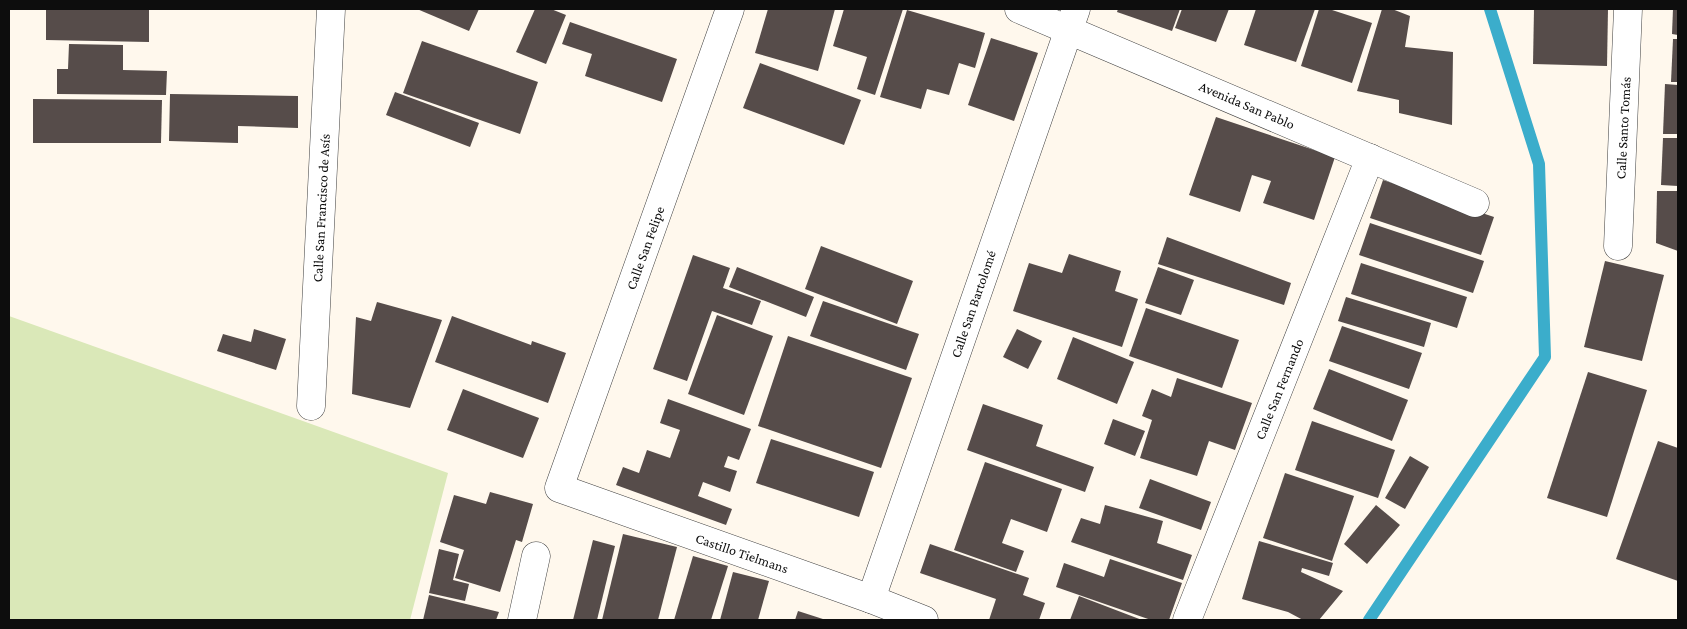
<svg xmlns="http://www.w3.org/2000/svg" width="1687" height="629" viewBox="0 0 1687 629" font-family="'Crimson Pro',serif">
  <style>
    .green { fill: #dae8b8 }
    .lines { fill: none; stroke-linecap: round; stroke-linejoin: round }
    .stream { stroke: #3badcb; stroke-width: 12 }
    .building { fill: #564c4a }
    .minor-casing { stroke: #404040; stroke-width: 29 }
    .minor { stroke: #fff; stroke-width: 28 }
    .labels { text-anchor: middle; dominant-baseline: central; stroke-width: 5; stroke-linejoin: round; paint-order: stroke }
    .street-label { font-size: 14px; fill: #0d0d0d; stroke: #fff }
  </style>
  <rect width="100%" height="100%" fill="#fff8ed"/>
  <!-- green -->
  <path class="green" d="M 9,316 L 448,473 L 410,620 L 9,620 Z"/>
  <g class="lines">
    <!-- stream -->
    <path class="stream" d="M 1369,620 L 1545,357 L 1539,164 L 1490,9"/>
  </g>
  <!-- building -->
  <g class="building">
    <path d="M 46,9 L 149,9 L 149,42 L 46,40 Z"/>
    <path d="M 417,9 L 479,9 L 469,31 Z"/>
    <path d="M 535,9 L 551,9 L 566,15 L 546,64 L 516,52 Z"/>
    <path d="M 768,9 L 835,9 L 818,71 L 755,53 Z"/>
    <path d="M 844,9 L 903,9 L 875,95 L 857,89 L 867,57 L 833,46 Z"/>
    <path d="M 1118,9 L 1180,9 L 1172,31 L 1117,12 Z"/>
    <path d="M 1182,9 L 1229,9 L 1216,42 L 1175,28 Z"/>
    <path d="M 1256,9 L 1315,9 L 1296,62 L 1244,45 Z"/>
    <path d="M 1319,9 L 1329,9 L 1372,23 L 1352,83 L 1301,66 Z"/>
    <path d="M 1382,9 L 1392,9 L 1410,16 L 1405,47 L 1453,52 L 1452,125 L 1399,113 L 1399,100 L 1357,91 Z"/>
    <path d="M 1534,9 L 1608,9 L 1607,66 L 1533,64 Z"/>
    <path d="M 1673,9 L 1678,9 L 1678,35 L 1672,34 Z"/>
    <path d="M 907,10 L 985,33 L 975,68 L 959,63 L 949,95 L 927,89 L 921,109 L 880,97 Z"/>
    <path d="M 570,22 L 677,59 L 662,102 L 585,76 L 592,54 L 562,44 Z"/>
    <path d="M 991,38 L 1038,53 L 1014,121 L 968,105 Z"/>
    <path d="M 1673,39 L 1678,39 L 1678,82 L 1671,82 Z"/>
    <path d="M 422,41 L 538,82 L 520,134 L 403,93 Z"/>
    <path d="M 69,44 L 123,45 L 123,70 L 167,71 L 166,95 L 57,94 L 57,69 L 68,69 Z"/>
    <path d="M 760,63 L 861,100 L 844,145 L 743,108 Z"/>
    <path d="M 1665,84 L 1678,85 L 1678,134 L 1663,134 Z"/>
    <path d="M 395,92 L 479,123 L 470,147 L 386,115 Z"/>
    <path d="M 170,94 L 298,96 L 298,128 L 238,126 L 238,143 L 169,141 Z"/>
    <path d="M 33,99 L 162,100 L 161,143 L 33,143 Z"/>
    <path d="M 1216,117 L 1335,157 L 1314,220 L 1263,203 L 1271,181 L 1252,175 L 1240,212 L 1189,195 Z"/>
    <path d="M 1663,138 L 1678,138 L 1678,186 L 1661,185 Z"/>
    <path d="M 1383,180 L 1494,217 L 1481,255 L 1370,218 Z"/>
    <path d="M 1657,191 L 1678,191 L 1678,251 L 1656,243 Z"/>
    <path d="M 1370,223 L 1484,261 L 1473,293 L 1359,255 Z"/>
    <path d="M 1167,237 L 1291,283 L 1284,305 L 1158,264 Z"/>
    <path d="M 821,246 L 913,281 L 897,324 L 805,289 Z"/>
    <path d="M 1069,254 L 1121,271 L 1115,291 L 1138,299 L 1122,347 L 1013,311 L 1029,263 L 1062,273 Z"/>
    <path d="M 693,255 L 730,268 L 723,288 L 761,301 L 752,325 L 712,311 L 687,381 L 653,369 Z"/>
    <path d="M 1605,261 L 1664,275 L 1642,361 L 1584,347 Z"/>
    <path d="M 1361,263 L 1467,297 L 1457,328 L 1351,294 Z"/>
    <path d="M 737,267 L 814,297 L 806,317 L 729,287 Z"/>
    <path d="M 1158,267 L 1194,280 L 1181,315 L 1145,303 Z"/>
    <path d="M 1346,297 L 1431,323 L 1424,347 L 1338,321 Z"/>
    <path d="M 823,301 L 919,334 L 906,370 L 810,336 Z"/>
    <path d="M 377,302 L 442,320 L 410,408 L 352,394 L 356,317 L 371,321 Z"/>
    <path d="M 1146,308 L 1239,340 L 1222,388 L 1129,356 Z"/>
    <path d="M 717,315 L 773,336 L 744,415 L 688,394 Z"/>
    <path d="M 452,316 L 531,345 L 532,341 L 566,353 L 548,403 L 435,362 Z"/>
    <path d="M 1342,326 L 1422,353 L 1409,389 L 1329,361 Z"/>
    <path d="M 254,329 L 286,339 L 276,370 L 217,351 L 223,334 L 251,342 Z"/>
    <path d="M 1017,329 L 1042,341 L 1028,369 L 1003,357 Z"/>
    <path d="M 788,336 L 912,378 L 881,468 L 758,426 Z"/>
    <path d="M 1073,337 L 1134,362 L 1117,404 L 1057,379 Z"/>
    <path d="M 1329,369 L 1408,400 L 1392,441 L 1313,409 Z"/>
    <path d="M 1588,372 L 1647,390 L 1607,517 L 1547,498 Z"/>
    <path d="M 1177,378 L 1252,403 L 1235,450 L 1209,441 L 1197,476 L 1140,458 L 1152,420 L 1142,416 L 1152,389 L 1171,397 Z"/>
    <path d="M 463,389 L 539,418 L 523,458 L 447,430 Z"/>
    <path d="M 668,399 L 751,429 L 739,460 L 728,456 L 724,467 L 737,471 L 730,492 L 703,482 L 698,496 L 732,509 L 726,525 L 616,485 L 623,467 L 639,473 L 647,450 L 670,458 L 680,430 L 660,423 Z"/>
    <path d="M 983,404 L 1043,425 L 1036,446 L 1094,467 L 1085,492 L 967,450 Z"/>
    <path d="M 1113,419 L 1145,431 L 1135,456 L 1104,444 Z"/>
    <path d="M 1312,421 L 1395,450 L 1378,498 L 1295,470 Z"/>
    <path d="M 771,439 L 874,472 L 859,517 L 756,483 Z"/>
    <path d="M 1658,441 L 1678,448 L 1678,581 L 1616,559 Z"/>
    <path d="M 1410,456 L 1429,467 L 1405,509 L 1385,498 Z"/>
    <path d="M 985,462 L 1062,489 L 1047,532 L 1011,519 L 1002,543 L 1024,551 L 1016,572 L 954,550 Z"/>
    <path d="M 1285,473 L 1354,496 L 1332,561 L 1263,538 Z"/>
    <path d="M 1150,479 L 1211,502 L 1201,530 L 1139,508 Z"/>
    <path d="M 490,492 L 533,504 L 522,542 L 516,540 L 500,592 L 455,578 L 464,550 L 440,542 L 454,495 L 486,504 Z"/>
    <path d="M 1105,505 L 1163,521 L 1157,543 L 1192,555 L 1183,580 L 1071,542 L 1081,518 L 1100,524 Z"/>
    <path d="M 1376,505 L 1400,525 L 1367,564 L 1344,544 Z"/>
    <path d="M 623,534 L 677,547 L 658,620 L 602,620 Z"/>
    <path d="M 593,540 L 615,546 L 597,620 L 573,620 Z"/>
    <path d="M 1259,541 L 1333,563 L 1329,576 L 1302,568 L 1301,572 L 1343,591 L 1319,620 L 1303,620 L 1288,612 L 1242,599 Z"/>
    <path d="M 930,544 L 1029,578 L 1023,595 L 1045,603 L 1039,620 L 989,620 L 996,599 L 920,573 Z"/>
    <path d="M 439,549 L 459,554 L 453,580 L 469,584 L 465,601 L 429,593 Z"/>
    <path d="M 693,556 L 728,566 L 711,620 L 674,620 Z"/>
    <path d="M 1110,559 L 1182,583 L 1169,620 L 1151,620 L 1056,587 L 1064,563 L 1104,577 Z"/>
    <path d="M 733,572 L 769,581 L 758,620 L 720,620 Z"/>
    <path d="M 429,595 L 499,612 L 496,620 L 423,620 Z"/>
    <path d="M 1079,596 L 1142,620 L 1070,620 Z"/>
    <path d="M 798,611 L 826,620 L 795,620 Z"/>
  </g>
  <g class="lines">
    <!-- minor casing -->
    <g class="minor-casing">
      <g id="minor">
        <path d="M 730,9 L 559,488 L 871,599 L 924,620"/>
        <path d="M 1019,9 L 1475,203"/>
        <path d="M 1618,246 L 1628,9"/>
        <path d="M 311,406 L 331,9"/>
        <path d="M 871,599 L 1076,9"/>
        <path d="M 522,620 L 536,556"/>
        <path d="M 1187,620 L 1370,158"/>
      </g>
    </g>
    <!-- minor -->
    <use href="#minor" class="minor"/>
  </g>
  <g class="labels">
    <!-- street labels -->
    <g class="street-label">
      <text transform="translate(1247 105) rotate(23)">Avenida San Pablo</text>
      <text transform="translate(1623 128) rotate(-87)">Calle Santo Tomás</text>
      <text transform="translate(321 208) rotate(-87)">Calle San Francisco de Asís</text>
      <text transform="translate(645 248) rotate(-70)">Calle San Felipe</text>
      <text transform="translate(973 304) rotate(-71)">Calle San Bartolomé</text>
      <text transform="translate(1279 389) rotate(-68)">Calle San Fernando</text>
      <text transform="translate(742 553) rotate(19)">Castillo Tielmans</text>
    </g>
  </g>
  <!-- border -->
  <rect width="1687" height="629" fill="none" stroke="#0d0d0d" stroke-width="20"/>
</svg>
